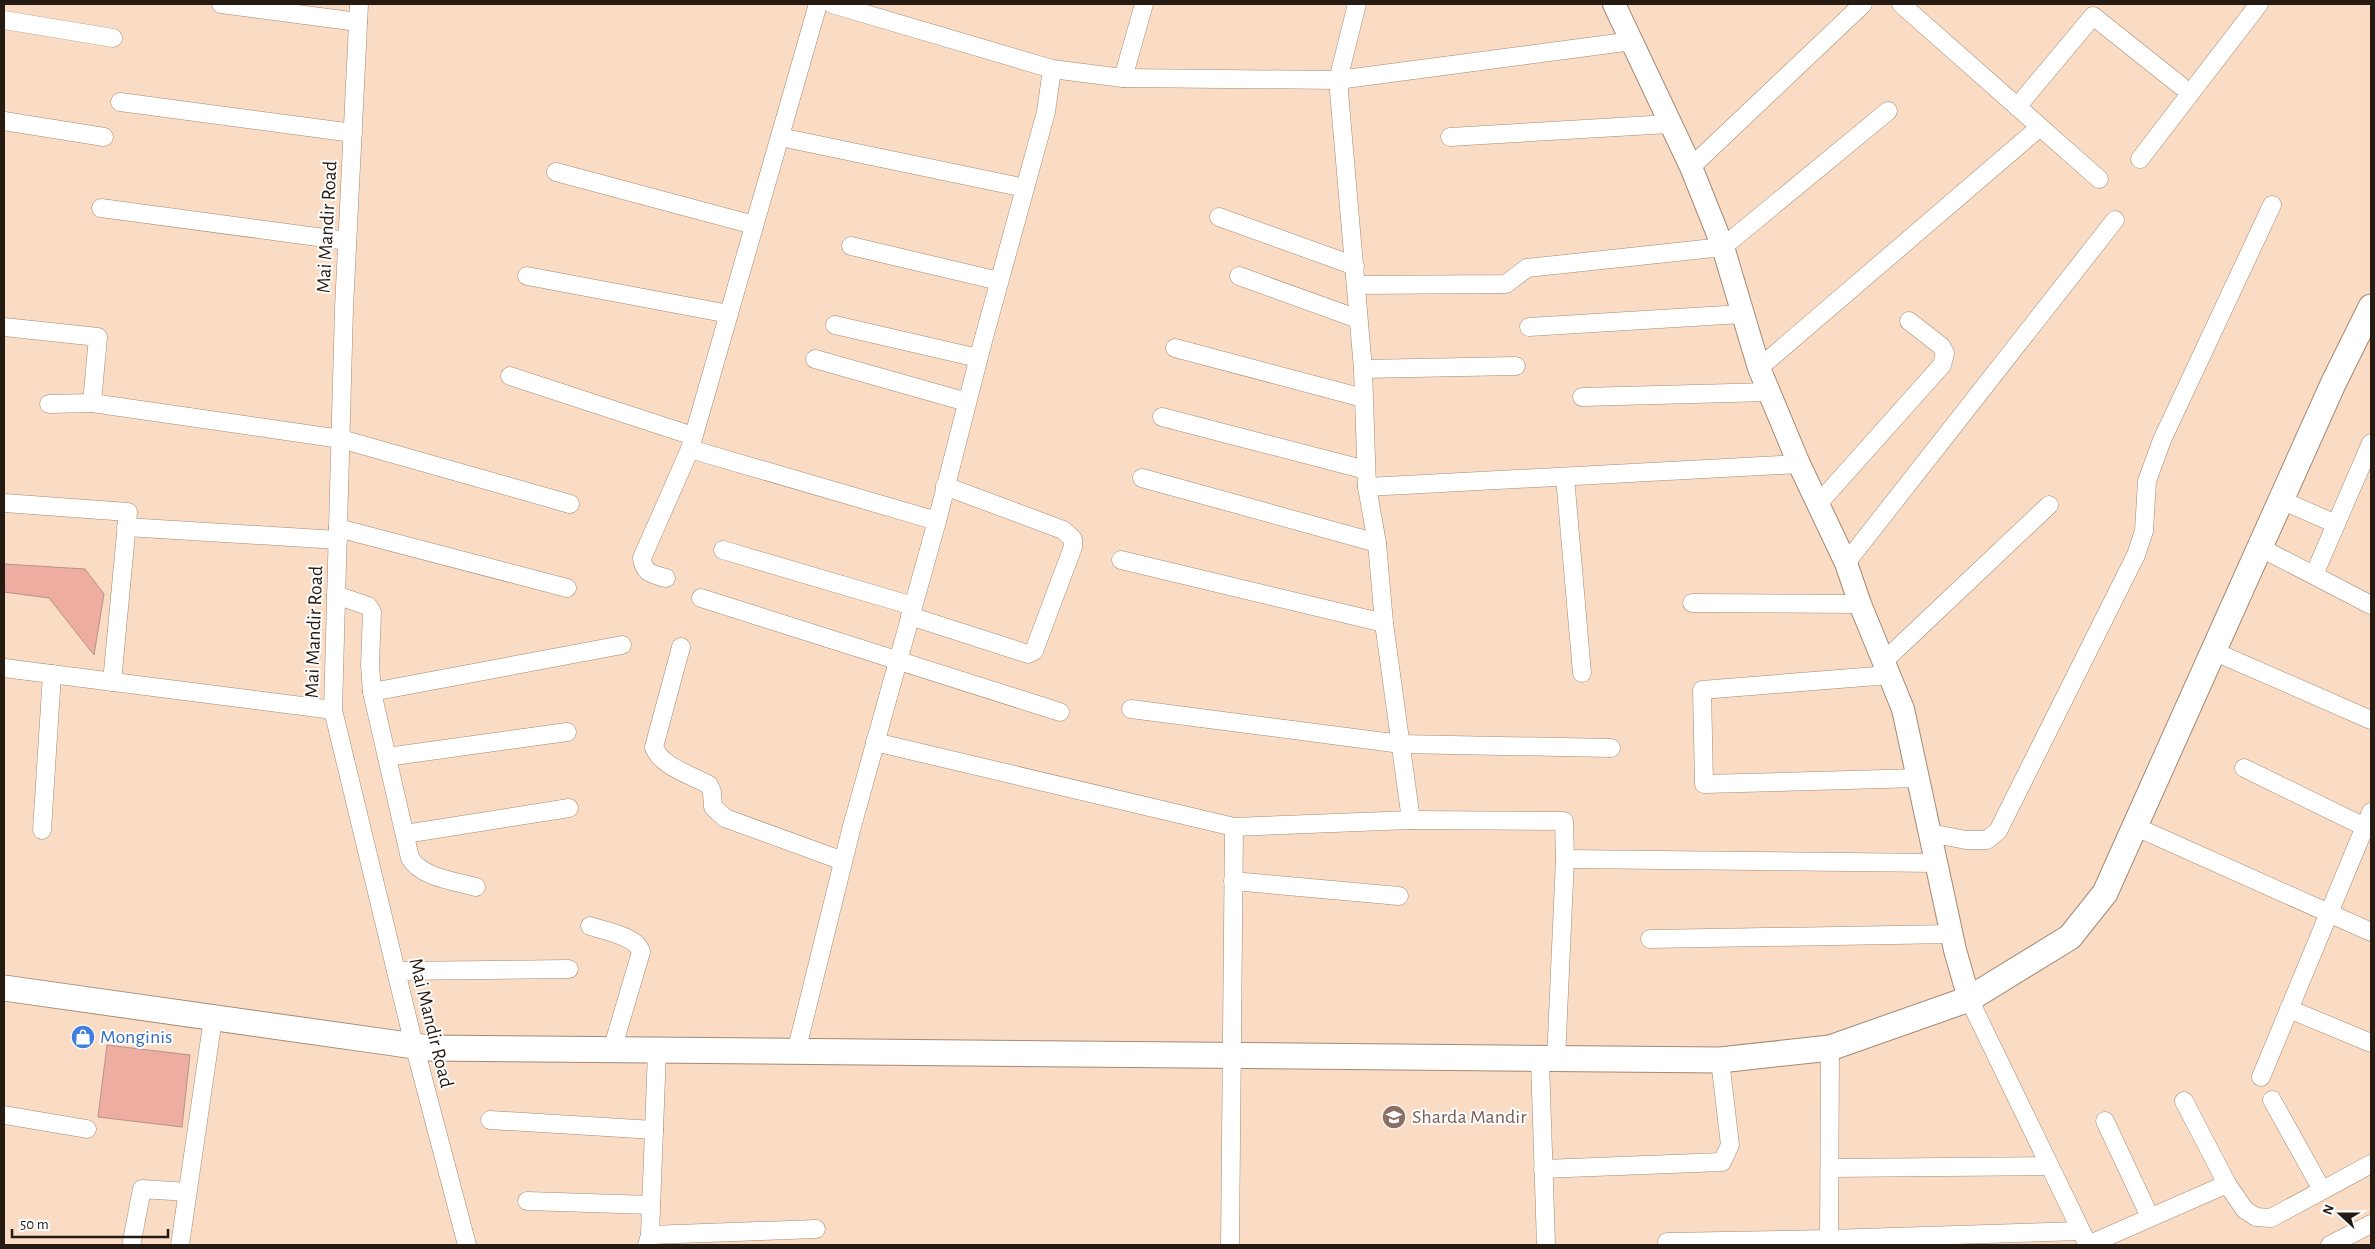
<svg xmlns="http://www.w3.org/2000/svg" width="2375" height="1249" viewBox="0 0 2375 1249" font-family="'Alegreya Sans',sans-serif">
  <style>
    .building { fill: #eeada1; stroke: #b7928b }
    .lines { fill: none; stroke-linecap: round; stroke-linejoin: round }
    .minor-casing { stroke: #a58974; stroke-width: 19 }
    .tertiary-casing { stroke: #a58974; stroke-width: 24 }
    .secondary-casing { stroke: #a58974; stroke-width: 27 }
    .minor { stroke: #fff; stroke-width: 18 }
    .tertiary { stroke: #fff; stroke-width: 22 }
    .secondary { stroke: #fff; stroke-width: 25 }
    .labels { text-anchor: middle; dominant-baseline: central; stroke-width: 4; stroke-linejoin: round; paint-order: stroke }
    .street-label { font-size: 20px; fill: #261b13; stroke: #fff }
    .shop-label { font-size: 20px; fill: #366cbe; stroke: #fff; text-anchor: start }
    .education-label { font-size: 20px; fill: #785e54; stroke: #fff; text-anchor: start }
  </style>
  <rect width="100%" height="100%" fill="#fadbc4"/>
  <!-- building -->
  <g class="building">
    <path d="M 4,564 L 85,569 L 104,594 L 94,655 L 49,598 L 4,592 Z"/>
    <path d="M 107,1045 L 190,1055 L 182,1127 L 98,1117 Z"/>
  </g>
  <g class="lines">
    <!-- minor casing -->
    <g class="minor-casing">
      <g id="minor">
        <path d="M 221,4 L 358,22"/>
        <path d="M 359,4 L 344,308 L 333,710 L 411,1033 L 467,1245"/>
        <path d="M 818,4 L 690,449 L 937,521"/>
        <path d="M 832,4 L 1052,69 L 1123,78 L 1144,4"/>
        <path d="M 1357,4 L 1338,80 L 1363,369 L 1367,487 L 1799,464"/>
        <path d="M 1901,4 L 2099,179"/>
        <path d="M 4,20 L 113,38"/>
        <path d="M 1123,78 L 1338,80 L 1633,41"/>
        <path d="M 120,102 L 353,133"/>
        <path d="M 2017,107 L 2093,16 L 2181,86"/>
        <path d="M 4,121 L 104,137"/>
        <path d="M 780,137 L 1025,188"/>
        <path d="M 1450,137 L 1669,124"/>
        <path d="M 2140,159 L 2259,4"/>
        <path d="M 1691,167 L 1863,4"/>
        <path d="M 556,172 L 754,225"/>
        <path d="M 101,208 L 347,241"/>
        <path d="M 1219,217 L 1355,266"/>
        <path d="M 851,246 L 999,281"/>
        <path d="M 527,276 L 729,314"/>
        <path d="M 1239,276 L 1358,319"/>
        <path d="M 1357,285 L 1506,284 L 1527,268 L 1723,247 L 1888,111"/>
        <path d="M 835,325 L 978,358"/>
        <path d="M 4,327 L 98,337 L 92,403 L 341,439 L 570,504"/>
        <path d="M 1529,327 L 1742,314"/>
        <path d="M 1175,348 L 1363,398"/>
        <path d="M 815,359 L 967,402"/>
        <path d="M 1759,368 L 2040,127"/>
        <path d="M 1363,369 L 1516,366"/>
        <path d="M 510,376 L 693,436"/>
        <path d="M 1582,397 L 1769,392"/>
        <path d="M 49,404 L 92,403"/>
        <path d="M 1162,417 L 1366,470"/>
        <path d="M 1565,477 L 1582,673"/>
        <path d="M 1142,478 L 1377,543"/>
        <path d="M 2281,500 L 2336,524"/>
        <path d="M 4,503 L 128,512 L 112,682"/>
        <path d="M 1818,504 L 1942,365 L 1945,353 L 1941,346 L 1909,321"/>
        <path d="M 126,527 L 338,540"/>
        <path d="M 338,528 L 567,588"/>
        <path d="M 2259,547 L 2371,605"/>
        <path d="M 723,550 L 913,606"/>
        <path d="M 1121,560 L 1384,623"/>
        <path d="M 1846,563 L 2115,220"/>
        <path d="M 2314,575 L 2371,443"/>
        <path d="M 666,578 C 652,574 644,574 642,558 L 690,449"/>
        <path d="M 336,595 L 368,606 L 372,612 L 370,665 L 372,692 L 410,858 C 422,878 455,881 476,887"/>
        <path d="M 701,598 L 1060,712"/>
        <path d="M 1692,603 L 1860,604"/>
        <path d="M 910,616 L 1028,654 L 1034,651 L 1073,547 L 1073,539 L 1063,530 L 945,486"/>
        <path d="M 681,647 L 654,747 C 661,767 692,775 709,785 L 712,792 L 713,807 L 725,818 L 843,861"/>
        <path d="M 2213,651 L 2371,720"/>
        <path d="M 1884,661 L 2049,505"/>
        <path d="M 4,668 L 333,710"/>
        <path d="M 1889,675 L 1702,690 L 1704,784 L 1919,778"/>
        <path d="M 372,692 L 622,645"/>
        <path d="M 1131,709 L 1401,744 L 1611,748"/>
        <path d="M 875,742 L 1234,827 L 1411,820 L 1384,623 L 1377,543 L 1367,487"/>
        <path d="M 387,757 L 567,732"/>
        <path d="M 2244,768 L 2371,830"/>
        <path d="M 1411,820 L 1564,821 L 1565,859 L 1556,1060"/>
        <path d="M 2134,826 L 2371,932"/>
        <path d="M 42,830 L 52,674"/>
        <path d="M 1930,833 L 1966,840 L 1987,840 L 1998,831 L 2136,555 L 2144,531 L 2147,481 L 2162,440 L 2272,205"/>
        <path d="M 405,834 L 569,808"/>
        <path d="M 1565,859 L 1937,863"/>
        <path d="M 1233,881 L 1399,896"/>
        <path d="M 590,926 C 605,931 637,936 641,952 L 612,1050"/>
        <path d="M 1650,939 L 1952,934"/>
        <path d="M 396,971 L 569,969"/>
        <path d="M 1969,999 L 2088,1245"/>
        <path d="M 2289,1009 L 2371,1043"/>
        <path d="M 796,1052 L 851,830 L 937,521 L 983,341 L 1046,112 L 1052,69"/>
        <path d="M 1540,1060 L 1546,1245"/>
        <path d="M 2261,1077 L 2371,812"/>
        <path d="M 2272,1100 L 2322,1190"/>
        <path d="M 2184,1101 L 2227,1184 L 2245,1210 L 2256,1217 L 2271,1218 L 2371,1164"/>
        <path d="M 4,1115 L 87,1129"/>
        <path d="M 490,1120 L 654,1130"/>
        <path d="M 2105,1121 L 2150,1217"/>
        <path d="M 1830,1168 L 2050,1166"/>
        <path d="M 1543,1169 L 1722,1162 L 1730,1145 L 1720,1060"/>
        <path d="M 527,1201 L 651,1205"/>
        <path d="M 650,1235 L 816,1229"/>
        <path d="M 132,1241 L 142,1189 L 187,1192"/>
        <path d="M 1667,1242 L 1829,1239 L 2081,1231"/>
        <path d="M 180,1245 L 213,1018"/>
        <path d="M 647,1245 L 650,1235 L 657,1051"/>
        <path d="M 1230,1245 L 1234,827"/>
        <path d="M 1829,1245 L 1830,1048"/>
        <path d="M 2088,1245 L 2227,1184"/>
        <path d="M 2330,1245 L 2371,1224"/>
      </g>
    </g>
    <!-- tertiary casing -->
    <g class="tertiary-casing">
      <path id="tertiary" d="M 1614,4 L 1691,167 L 1723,247 L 1759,368 L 1799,464 L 1846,563 L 1860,604 L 1903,709 L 1955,950 L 1969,999"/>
    </g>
    <!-- secondary casing -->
    <g class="secondary-casing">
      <path id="secondary" d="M 4,988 L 429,1048 L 1720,1060 L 1830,1048 L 1969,999 L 2070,937 L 2105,893 L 2333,384 L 2371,307"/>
    </g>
    <!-- minor -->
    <use href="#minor" class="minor"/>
    <!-- tertiary -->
    <use href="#tertiary" class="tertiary"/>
    <!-- secondary -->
    <use href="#secondary" class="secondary"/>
  </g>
  <!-- icons -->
  <defs>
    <g id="shop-disc" transform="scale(1.25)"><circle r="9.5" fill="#3f7fe0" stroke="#fff"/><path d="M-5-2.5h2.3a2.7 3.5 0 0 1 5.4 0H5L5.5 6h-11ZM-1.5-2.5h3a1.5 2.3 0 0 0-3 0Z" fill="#fff"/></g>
    <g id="school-disc" transform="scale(1.25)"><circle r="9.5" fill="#8d6e63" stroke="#fff"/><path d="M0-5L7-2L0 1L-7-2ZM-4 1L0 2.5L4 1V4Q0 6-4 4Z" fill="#fff"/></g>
  </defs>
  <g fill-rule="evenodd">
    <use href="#shop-disc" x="83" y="1037"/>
    <use href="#school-disc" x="1394" y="1117"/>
  </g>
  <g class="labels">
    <!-- street labels -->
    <g class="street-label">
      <text transform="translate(327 227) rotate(-87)">Mai Mandir Road</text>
      <text transform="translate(314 632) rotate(-88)">Mai Mandir Road</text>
      <text transform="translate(431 1023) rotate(76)">Mai Mandir Road</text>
    </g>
    <!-- shop labels -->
    <g class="shop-label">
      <text x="100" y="1037">Monginis</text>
    </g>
    <!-- education labels -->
    <g class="education-label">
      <text x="1412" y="1117">Sharda Mandir</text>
    </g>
  </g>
  <!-- border -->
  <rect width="2375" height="1249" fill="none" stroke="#261b13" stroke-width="10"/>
  <!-- north arrow -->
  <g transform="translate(2340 1214) rotate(291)" stroke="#ffffff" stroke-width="4" paint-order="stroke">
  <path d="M0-4L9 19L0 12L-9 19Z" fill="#261b13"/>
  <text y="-8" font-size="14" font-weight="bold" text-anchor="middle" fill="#261b13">N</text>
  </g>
  <!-- scale -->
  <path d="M12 1229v8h156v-8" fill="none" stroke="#261b13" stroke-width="2.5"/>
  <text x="20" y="1229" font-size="15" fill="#261b13" stroke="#ffffff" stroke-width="4" paint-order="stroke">50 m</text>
</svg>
